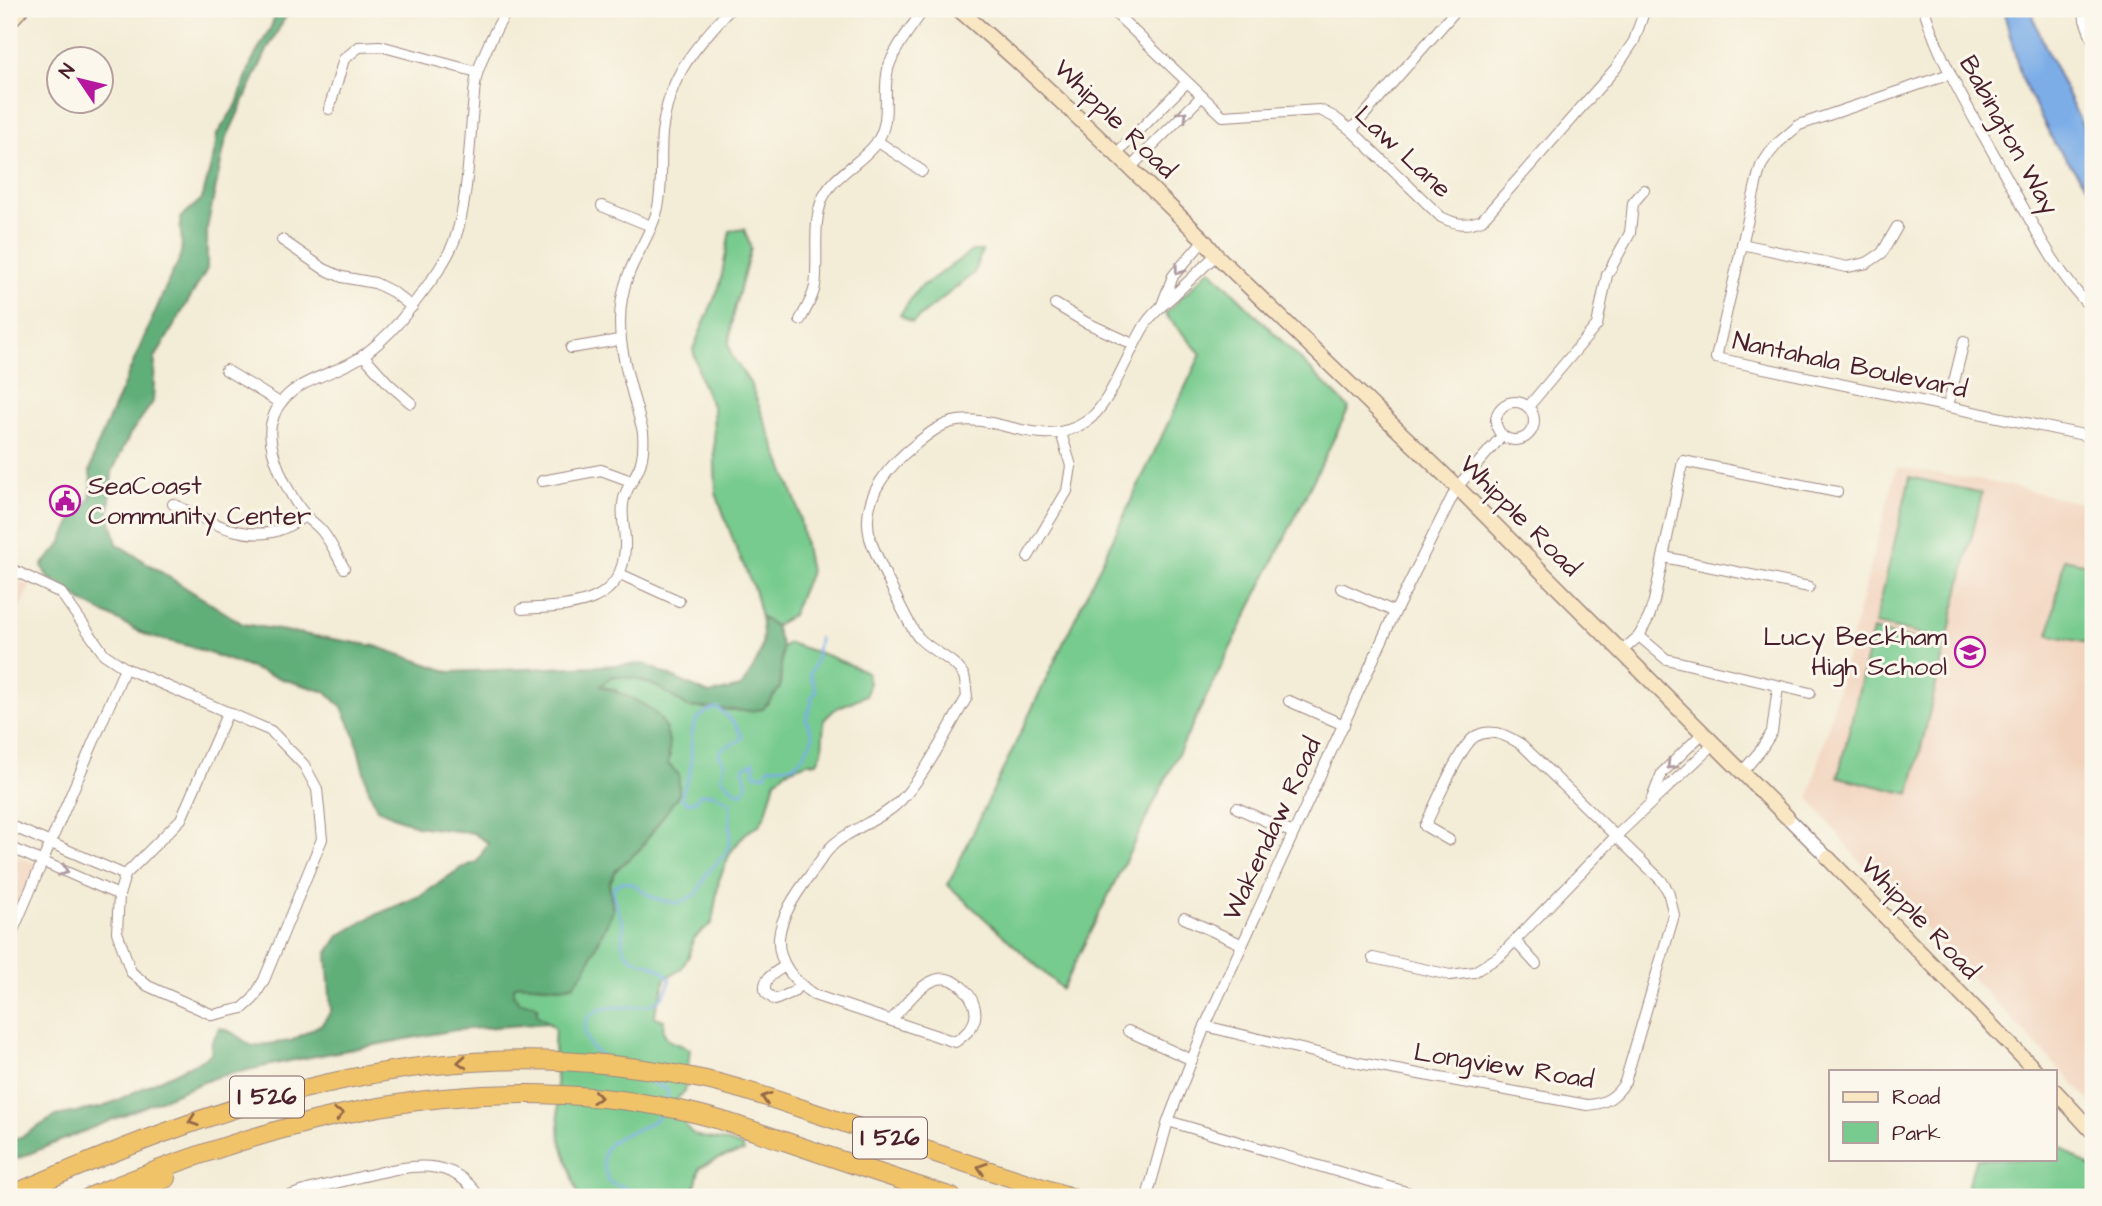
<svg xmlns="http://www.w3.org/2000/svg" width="2102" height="1206" viewBox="0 0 2102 1206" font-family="'Architects Daughter',sans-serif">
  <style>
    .built { fill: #f2d4be }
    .green { fill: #77cb8e; stroke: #60755c; stroke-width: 2 }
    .forest { fill: #61af79; stroke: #566752; stroke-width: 2 }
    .water { fill: #7bade7; stroke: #626689; stroke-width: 2 }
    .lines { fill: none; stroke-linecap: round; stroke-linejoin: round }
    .stream { stroke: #7bade7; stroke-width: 2.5 }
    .minor-casing { stroke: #9e8680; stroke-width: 12 }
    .tertiary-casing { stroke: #9e8680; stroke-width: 15 }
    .secondary-casing { stroke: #9e8680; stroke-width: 17 }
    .motorway-casing { stroke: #9e8680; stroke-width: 20 }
    .minor { stroke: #fff; stroke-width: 10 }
    .tertiary { stroke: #fff; stroke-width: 12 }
    .secondary { stroke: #f9e7c3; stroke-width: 14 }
    .motorway { stroke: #f1c369; stroke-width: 18 }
    .oneway { stroke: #ae9aa0 }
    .oneway2 { stroke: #956947 }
    .labels { text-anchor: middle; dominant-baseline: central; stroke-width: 6; stroke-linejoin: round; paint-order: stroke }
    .shield { fill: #fbf7ec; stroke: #7f6065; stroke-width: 2 }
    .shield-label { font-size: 24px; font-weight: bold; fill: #4a1f2b }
    .street-label { font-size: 26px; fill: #4a1f2b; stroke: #fbf7ec }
    .poi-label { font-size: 26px; fill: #4a1f2b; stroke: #fbf7ec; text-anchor: start }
  </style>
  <rect width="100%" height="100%" fill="#fbf7ec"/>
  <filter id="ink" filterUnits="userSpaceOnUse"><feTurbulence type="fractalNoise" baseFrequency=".0143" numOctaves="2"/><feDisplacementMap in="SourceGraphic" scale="14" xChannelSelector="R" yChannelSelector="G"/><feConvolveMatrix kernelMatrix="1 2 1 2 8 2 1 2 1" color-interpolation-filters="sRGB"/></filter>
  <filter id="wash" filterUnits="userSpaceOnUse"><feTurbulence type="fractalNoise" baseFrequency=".00686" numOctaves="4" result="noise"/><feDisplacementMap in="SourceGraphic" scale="28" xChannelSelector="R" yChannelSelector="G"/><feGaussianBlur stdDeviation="1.57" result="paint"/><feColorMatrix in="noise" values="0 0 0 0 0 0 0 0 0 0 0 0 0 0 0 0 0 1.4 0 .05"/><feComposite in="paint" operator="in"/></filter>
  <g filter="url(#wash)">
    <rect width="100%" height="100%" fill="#f3ecd6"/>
    <!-- built -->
    <g class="built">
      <path d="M 1897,467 L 2006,485 L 2093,506 L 2093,1104 L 1856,857 L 1809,798 Z"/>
      <path d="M 9,578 L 30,586 L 9,634 Z"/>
      <path d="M 9,853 L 37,864 L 9,931 Z"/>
    </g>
    <!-- green -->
    <g class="green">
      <path d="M 744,229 L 751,248 L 733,314 L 729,344 L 731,355 L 750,383 L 797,504 L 810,572 L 792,615 L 775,626 L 761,617 L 754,589 L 736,548 L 716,493 L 713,408 L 701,381 L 693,349 L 720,285 L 730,231 Z"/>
      <path d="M 972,251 L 982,251 L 974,273 L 912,323 L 900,315 L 918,289 Z"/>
      <path d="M 1210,269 L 1349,408 L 1062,989 L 948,885 L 1201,354 L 1165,314 Z"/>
      <path d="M 1910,477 L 1982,493 L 1947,640 L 1875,624 Z"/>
      <path d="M 2064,559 L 2093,565 L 2093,644 L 2049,635 Z"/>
      <path d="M 1873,630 L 1945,647 L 1910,794 L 1838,777 Z"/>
      <path d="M 788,643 L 826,655 L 867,672 L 869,685 L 866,695 L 835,709 L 824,720 L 822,752 L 817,762 L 807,763 L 786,771 L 775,781 L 766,813 L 760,824 L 745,834 L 730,853 L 719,880 L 712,923 L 693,939 L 689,956 L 680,970 L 665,978 C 664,993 654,1005 655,1017 L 664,1020 L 663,1031 L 668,1040 L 690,1049 L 685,1092 L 677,1098 C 689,1153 701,1129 742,1147 L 744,1152 L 725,1156 L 700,1167 L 694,1190 L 695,1197 L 579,1197 L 560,1138 L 554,1046 L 555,1028 L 519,1003 L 513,994 L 514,987 L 519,984 L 563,987 L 574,984 L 585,970 L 613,910 L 609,885 L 616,870 L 640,849 L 673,768 L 668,764 L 670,755 L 616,690 L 600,686 L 611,676 L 634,678 L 656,686 L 688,707 L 749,711 L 780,688 L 782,647 Z"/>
      <path d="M 2055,1143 L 2093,1169 L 2093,1197 L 1964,1197 L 1976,1159 L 2055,1159 Z"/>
    </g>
    <!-- forest -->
    <path class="forest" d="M 277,9 L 290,9 L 268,48 L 226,139 L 207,228 L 207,269 L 155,358 L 153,402 L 130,434 L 112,472 L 109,513 L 117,544 L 243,624 L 375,646 L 450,672 L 644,664 L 709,694 L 741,687 C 758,663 767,646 761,617 L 775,626 L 782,647 L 780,688 L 763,709 L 749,711 L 688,707 L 656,686 L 634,678 L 612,676 L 601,686 C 639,701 677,711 668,764 L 679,775 L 679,794 L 640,849 L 616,870 L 609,884 L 613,910 L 585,970 L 574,984 L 563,987 L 519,984 L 514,987 L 513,994 L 519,1002 L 534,1004 L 537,1007 L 537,1015 L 549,1023 L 455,1030 L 289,1061 L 216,1077 L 9,1162 L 9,1141 L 21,1137 L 56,1116 L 103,1107 L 206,1058 L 211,1053 L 212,1041 L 220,1028 L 231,1032 L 252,1046 L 291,1041 L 322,1024 L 331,1011 L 327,954 L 339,936 L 373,916 L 422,895 L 461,868 L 477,862 L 488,843 L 473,833 L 416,826 L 377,809 L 367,785 L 355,736 L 342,707 L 326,692 L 279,678 L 189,646 L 148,636 L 81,601 L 67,588 L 47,577 L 42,565 L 60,546 L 74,516 L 90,499 L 92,486 L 90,472 L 95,451 L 172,273 C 186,253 181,241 180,218 L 202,199 L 215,150 L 217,134 L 237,104 L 252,61 L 271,27 Z"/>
    <!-- water -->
    <path class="water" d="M 2003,9 L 2033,9 L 2034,20 L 2049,55 L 2093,148 L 2093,193 L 2054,143 L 2021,77 Z"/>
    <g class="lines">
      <!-- stream -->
      <g class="stream">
        <path d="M 602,1056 C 587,1049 575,1022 595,1012 C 622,999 660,1021 670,980 C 658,959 636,967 625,951 C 619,943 624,933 623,924 C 621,914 613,902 613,893 C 613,886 618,882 623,882 C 634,881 643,892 652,897 C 661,901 670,902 679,903 L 698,893 L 706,874 L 726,853 L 730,841 L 730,802 L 714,794 L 700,794 L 695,801 L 688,803 L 681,798 C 683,789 688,780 690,771 C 695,745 681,716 718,708 L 735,724 L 742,736 L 740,740 L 720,750 L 719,754 L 725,765 L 721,778 L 737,792 L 743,792 L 747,786 L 743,768 L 754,762 L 755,774 L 765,775 L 769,767 L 793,766 L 803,756 L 813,737 L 806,719 L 812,703 L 811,699 L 816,691 L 810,674 L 816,660 L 819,638"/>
        <path d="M 645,1079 L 668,1090 L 667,1100"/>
        <path d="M 660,1115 C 648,1131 609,1133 604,1153 C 601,1161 606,1173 608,1181 L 618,1186 L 632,1190 L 675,1195 L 679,1197"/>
      </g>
    </g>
  </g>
  <g filter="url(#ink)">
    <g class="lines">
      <!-- minor casing -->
      <g class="minor-casing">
        <g id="minor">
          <path d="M 1111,9 L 1223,116 L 1320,110 L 1334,117 L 1351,130 L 1441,217 C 1457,225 1466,226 1482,220 L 1616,68 L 1634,41 L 1645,9"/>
          <path d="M 1924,9 C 1941,65 1973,116 2001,167 C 2027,213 2055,273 2093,310"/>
          <path d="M 2084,9 L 2085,20 L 2093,41"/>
          <path d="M 1950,74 L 1799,125 L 1778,143 L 1769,154 L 1761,166 L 1757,180 L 1716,358 L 2093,437"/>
          <path d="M 329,109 L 344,59 L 359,47 L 380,46 L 477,72"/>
          <path d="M 1351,130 L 1457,9"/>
          <path d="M 877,141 L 922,171"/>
          <path d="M 1116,154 L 1186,83"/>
          <path d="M 1130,168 L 1201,97"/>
          <path d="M 602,206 L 651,226"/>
          <path d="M 282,240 L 324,269 L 342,277 L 375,283 L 393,292 L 412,307"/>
          <path d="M 1742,244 L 1847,267 L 1867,263 L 1882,253 L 1897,227"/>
          <path d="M 1055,304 L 1085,322 L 1133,344"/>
          <path d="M 1162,305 L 1173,276 L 1204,240"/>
          <path d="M 800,320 C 806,309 813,298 815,286 C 819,258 812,226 822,200 C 833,174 861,164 877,142 C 892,119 882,94 888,69 C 894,48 912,27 924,9"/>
          <path d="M 571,348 L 619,340"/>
          <path d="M 363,355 L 389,384 L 411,403"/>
          <path d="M 226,370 L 280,403"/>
          <circle cx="1515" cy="421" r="19"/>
          <path d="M 1948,406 L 1964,341"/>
          <path d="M 1528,407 L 1597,325 L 1607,275 L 1630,233 L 1633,203 L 1644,190"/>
          <path d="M 542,481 L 601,470 L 631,481"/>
          <path d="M 173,504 C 204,519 246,544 282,529 C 290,526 298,520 306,516"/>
          <path d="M 1028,557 L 1067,491 L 1071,466 L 1061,433"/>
          <path d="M 1664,557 L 1809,587"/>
          <path d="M 9,568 L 61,593 L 104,654 L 125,668 L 271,731 L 304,765 L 317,789 L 322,839 L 264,980 L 253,999 L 243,1008 L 213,1015 L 148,986 L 131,972 L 117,932 L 119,895 L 125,875 L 181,819 L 228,712"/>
          <path d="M 344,568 C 337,556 331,542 322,531 C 318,526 312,522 307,517 C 290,498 266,451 271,425 C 281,378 331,379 364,355 C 382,341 399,324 412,306 C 428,285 446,263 455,239 C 468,202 469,147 473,107 C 474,96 474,82 478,71 C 485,49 496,28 508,9"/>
          <path d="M 620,574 L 679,601"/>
          <path d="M 1341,588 L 1395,612"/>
          <path d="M 522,609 C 568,606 622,608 625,548 C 626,533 621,519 623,504 C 624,491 633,481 638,470 C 644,458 644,445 643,432 C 630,380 608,329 628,276 C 636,253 653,231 658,207 C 663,183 660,157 662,133 C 669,74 693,51 730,9"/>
          <path d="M 1639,636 L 1649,617 L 1654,601 L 1683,461 L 1837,492"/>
          <path d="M 1622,651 L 1639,636 L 1666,659 L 1810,693"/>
          <path d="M 1289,701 L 1344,725"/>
          <path d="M 1743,771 L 1760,751 L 1772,732 L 1778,687"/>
          <path d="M 1651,801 L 1662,773 L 1704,732"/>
          <path d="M 1237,808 L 1293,833"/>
          <path d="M 9,825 L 125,875"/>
          <path d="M 9,847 L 119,895"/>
          <path d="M 1184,918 L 1241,944"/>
          <path d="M 9,940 L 125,668"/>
          <path d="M 1516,942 L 1536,964"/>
          <path d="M 1373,958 L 1450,975 L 1474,972 L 1500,956 L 1617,835 L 1715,743"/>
          <path d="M 785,966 C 774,973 761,979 766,993 L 775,1000 L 793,992 L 799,985"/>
          <path d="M 891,1020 C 904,1007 918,986 935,980 C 955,972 979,999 975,1018 C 973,1029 963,1036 955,1042 L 814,995 C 759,957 777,918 811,874 C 818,864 825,852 834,844 C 854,827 883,819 901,800 C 926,774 948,729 967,697 C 966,691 966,682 964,676 C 955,659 932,652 919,638 C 910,629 874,552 870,538 C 860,498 888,466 916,444 C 927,435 938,426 952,422 C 996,411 1040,453 1087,421 C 1110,406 1130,347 1147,322 C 1154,312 1164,304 1173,296 C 1188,282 1201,269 1216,255"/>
          <path d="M 1205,1026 L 1359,1063 L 1587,1105 C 1605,1104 1616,1097 1625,1082 L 1674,915 L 1668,891 L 1661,880 L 1522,745 C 1509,736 1492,727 1476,736 C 1461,743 1434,808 1425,826 L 1449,840"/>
          <path d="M 1128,1031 L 1192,1060"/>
          <path d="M 1168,1121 L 1423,1197"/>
          <path d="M 287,1197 C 310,1188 332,1184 356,1178 C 400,1168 450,1151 479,1197"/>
          <path d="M 1147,1197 L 1168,1121 L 1205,1026 L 1395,612 L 1457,487 L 1502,436"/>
        </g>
      </g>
      <!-- tertiary casing -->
      <g class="tertiary-casing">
        <path id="tertiary" d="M 1787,817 L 1828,858"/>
      </g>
      <!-- secondary casing -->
      <g class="secondary-casing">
        <g id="secondary">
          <path d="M 958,9 C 1044,82 1123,161 1204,240 L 1216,255 L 1457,487 L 1787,817"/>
          <path d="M 9,22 L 21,9"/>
          <path d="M 1828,858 L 2036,1071"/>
          <path d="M 2055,1091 L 2093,1132"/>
        </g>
      </g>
      <!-- motorway casing -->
      <g class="motorway-casing">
        <g id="motorway">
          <path d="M 9,1196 C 243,1094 447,1024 706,1080 C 751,1090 795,1107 839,1121 C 916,1147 993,1172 1071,1197"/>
          <path d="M 89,1197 C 280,1118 467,1067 675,1109 C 713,1116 750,1130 787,1142 C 842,1161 897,1179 952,1197"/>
          <path d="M 125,1197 L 167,1178"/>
        </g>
      </g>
      <!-- minor -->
      <use href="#minor" class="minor"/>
      <!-- tertiary -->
      <use href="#tertiary" class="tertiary"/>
      <!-- secondary -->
      <use href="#secondary" class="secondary"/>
      <!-- motorway -->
      <use href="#motorway" class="motorway"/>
    </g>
    <!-- one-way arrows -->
    <defs><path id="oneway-chevron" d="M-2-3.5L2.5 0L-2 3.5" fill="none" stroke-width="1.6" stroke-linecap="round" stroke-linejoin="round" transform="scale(1.75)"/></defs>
    <g class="oneway">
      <use href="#oneway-chevron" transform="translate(1183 115) rotate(-45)"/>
      <use href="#oneway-chevron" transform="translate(1179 270) rotate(126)"/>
      <use href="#oneway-chevron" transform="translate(1671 765) rotate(135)"/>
      <use href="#oneway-chevron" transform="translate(64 871) rotate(23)"/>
    </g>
    <g class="oneway2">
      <use href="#oneway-chevron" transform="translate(462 1062) rotate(176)"/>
      <use href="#oneway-chevron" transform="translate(597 1097) rotate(7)"/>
      <use href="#oneway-chevron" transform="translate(766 1098) rotate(-162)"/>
      <use href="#oneway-chevron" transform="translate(339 1114) rotate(-13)"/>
      <use href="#oneway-chevron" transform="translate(193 1121) rotate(161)"/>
      <use href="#oneway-chevron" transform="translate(982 1168) rotate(-162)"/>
    </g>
  </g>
  <!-- icons -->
  <defs>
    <g id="civic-ring" transform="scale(1.575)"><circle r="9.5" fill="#fbf7ec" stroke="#b5179e" stroke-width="1.5"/><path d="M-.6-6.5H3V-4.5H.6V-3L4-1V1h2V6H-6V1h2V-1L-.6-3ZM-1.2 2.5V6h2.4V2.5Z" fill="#b5179e"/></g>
    <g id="school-ring" transform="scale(1.575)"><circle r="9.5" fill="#fbf7ec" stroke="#b5179e" stroke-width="1.5"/><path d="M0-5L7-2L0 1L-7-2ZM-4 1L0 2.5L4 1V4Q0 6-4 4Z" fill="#b5179e"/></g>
  </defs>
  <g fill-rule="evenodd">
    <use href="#civic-ring" x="65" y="501"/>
    <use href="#school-ring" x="1970" y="652"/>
  </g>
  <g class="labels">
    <!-- shield labels -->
    <g class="shield">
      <rect x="230" y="1076.5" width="74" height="41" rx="5"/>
      <rect x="853" y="1117.5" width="74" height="41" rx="5"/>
    </g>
    <g class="shield-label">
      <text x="267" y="1097">I 526</text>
      <text x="890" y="1138">I 526</text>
    </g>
    <!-- street labels -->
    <g class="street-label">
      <text transform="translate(1115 119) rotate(44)">Whipple Road</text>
      <text transform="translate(2009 135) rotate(61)">Babington Way</text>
      <text transform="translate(1403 152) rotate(43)">Law Lane</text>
      <text transform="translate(1850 365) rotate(12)">Nantahala Boulevard</text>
      <text transform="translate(1520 516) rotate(45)">Whipple Road</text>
      <text transform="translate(1272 829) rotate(-65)">Wakendaw Road</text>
      <text transform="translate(1920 918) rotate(46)">Whipple Road</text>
      <text transform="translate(1504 1066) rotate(9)">Longview Road</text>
    </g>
    <!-- poi labels -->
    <g class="poi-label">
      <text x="88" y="486">SeaCoast<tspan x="88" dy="30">Community Center</tspan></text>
      <text x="1947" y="637" text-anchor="end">Lucy Beckham<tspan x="1947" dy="30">High School</tspan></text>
    </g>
  </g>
  <!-- margin -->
  <rect width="2102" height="1206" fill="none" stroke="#fbf7ec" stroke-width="35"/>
  <!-- legend -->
  <rect x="1829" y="1070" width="228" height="91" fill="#fbf7ec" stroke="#b4a19f" stroke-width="2"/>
  <rect x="1843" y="1092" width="35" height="10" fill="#f9e7c3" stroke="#b4a19f" stroke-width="2"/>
  <text x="1892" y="1104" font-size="21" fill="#4a1f2b">Road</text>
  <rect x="1843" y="1122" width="35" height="21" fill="#77cb8e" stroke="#b4a19f" stroke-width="2"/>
  <text x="1892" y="1140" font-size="21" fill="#4a1f2b">Park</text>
  <!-- north arrow -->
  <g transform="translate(80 80) rotate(305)"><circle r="33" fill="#fbf7ec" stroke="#b4a19f" stroke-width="2"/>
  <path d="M0-5L12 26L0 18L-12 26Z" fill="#b5179e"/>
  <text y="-10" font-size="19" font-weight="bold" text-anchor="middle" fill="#4a1f2b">N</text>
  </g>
</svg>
